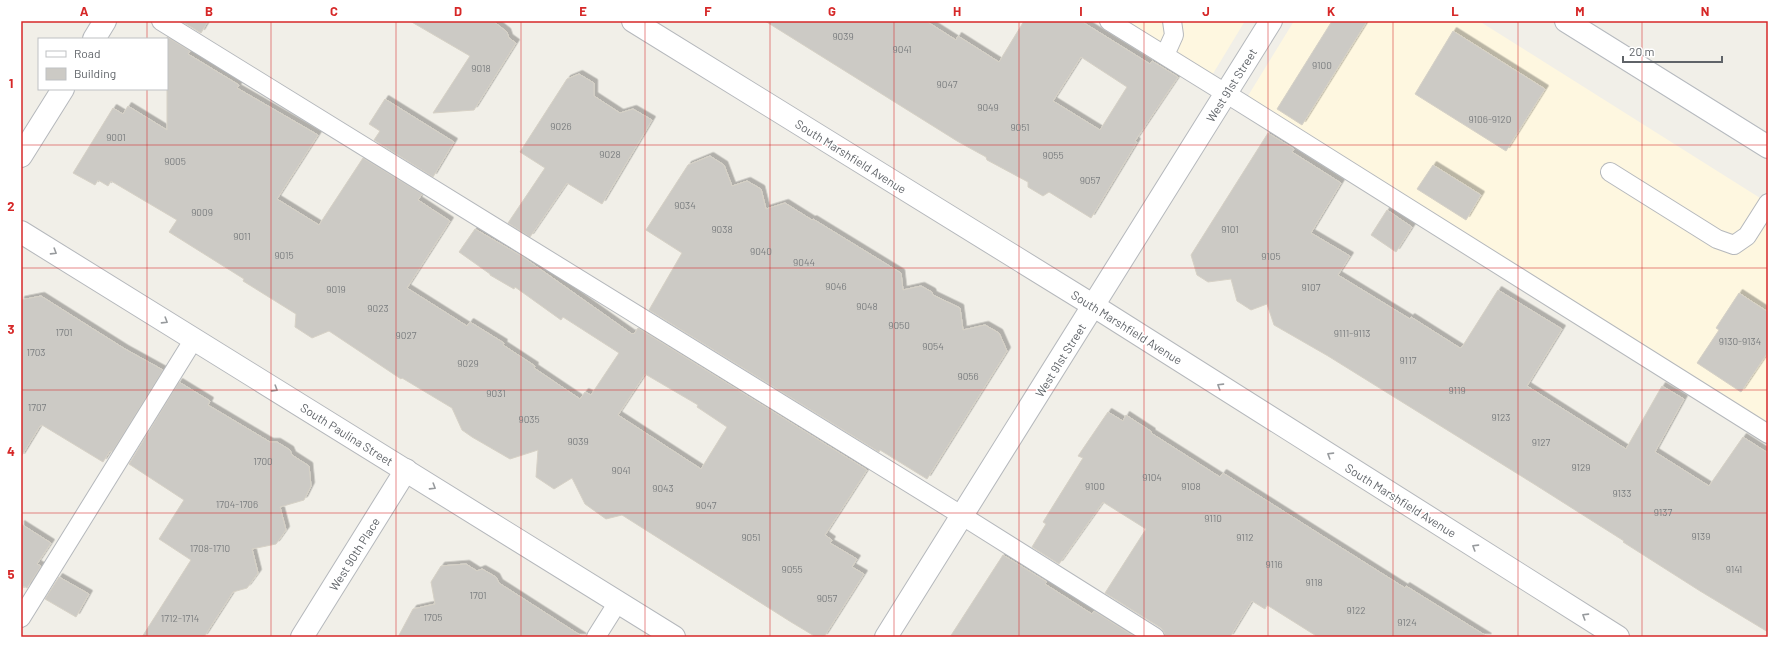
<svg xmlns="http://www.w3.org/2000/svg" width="1789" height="658" viewBox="0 0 1789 658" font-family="Barlow,sans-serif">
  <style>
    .commercial { fill: #fef7e0 }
    .building { fill: #cccac5; stroke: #d6d1c6; fill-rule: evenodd; filter: url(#shadow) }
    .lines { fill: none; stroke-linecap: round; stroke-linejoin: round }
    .service-casing { stroke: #b5b8bc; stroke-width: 20 }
    .minor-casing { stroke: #b5b8bc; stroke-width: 24 }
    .secondary-casing { stroke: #b6babf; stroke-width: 24 }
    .service { stroke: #fff; stroke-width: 18 }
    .minor { stroke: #fff; stroke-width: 22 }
    .secondary { stroke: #fff; stroke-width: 22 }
    .oneway { stroke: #979a9d }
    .grid { fill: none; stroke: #d62828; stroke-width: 1; stroke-opacity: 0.55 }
    .labels { text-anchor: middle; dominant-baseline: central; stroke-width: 3; stroke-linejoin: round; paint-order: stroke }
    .number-label { font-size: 10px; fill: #7a7d7f }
    .street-label { font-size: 12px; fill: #5f6368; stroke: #fff }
    .neatline { fill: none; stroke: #d62828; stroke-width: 1.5 }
    .grid-label { font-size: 13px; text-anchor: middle; font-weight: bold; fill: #d62828 }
  </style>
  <defs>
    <filter id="shadow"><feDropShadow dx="3.5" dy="-3.5" stdDeviation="0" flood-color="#0004"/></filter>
  </defs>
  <rect width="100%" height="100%" fill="#f1efe8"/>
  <!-- commercial -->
  <g class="commercial">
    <path d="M 1109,21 L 1245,21 L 1208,82 Z"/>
    <path d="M 1294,21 L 1479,21 L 1768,203 L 1768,434 L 1243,104 Z"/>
  </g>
  <!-- building -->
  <g class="building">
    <path d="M 181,21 L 208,21 L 201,33 Z"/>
    <path d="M 410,21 L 493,21 L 507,32 L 509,38 L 516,43 L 474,110 L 433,113 L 470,56 Z"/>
    <path d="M 765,21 L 926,21 L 956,40 L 958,36 L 999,62 L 1024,21 L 1081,21 L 1150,64 L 1152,61 L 1178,77 L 1135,141 L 1137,142 L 1091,218 L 1049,192 L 1043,196 L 1028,187 L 1028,182 L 987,160 L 986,157 L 957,141 ZM 1081,57 L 1127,87 L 1100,130 L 1053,101 Z"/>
    <path d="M 1332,21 L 1367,21 L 1302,125 L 1277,109 Z"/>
    <path d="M 1453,31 L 1545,89 L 1506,151 L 1415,94 Z"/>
    <path d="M 167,37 L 190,51 L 188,54 L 239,85 L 237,88 L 318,135 L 277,199 L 319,225 L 363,158 L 422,194 L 418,200 L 450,221 L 407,288 L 467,326 L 470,322 L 504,343 L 503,345 L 535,366 L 534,368 L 580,399 L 585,392 L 591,395 L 619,353 L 563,317 L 561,320 L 515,287 L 514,289 L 490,275 L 490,274 L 459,252 L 475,229 L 523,257 L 632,334 L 633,333 L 634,334 L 638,328 L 867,470 L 825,535 L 832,540 L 830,543 L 857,559 L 852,567 L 864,574 L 824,637 L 816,637 L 791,622 L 622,515 L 606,519 L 585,504 L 572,478 L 554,489 L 536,477 L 538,450 L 510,459 L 472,437 L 462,430 L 452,408 L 402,378 L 401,379 L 329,331 L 312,338 L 295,327 L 296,314 L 243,281 L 244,279 L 169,232 L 177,220 L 111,181 L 108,186 L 98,180 L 95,185 L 73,173 L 113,108 L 123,114 L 128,106 L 167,130 ZM 645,374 L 698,405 L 697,407 L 727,427 L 701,469 L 618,415 Z"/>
    <path d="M 579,74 L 594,83 L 594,96 L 620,113 L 633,109 L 652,120 L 602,204 L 567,183 L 530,237 L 508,223 L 545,168 L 520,152 L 567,79 Z"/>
    <path d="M 385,99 L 454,142 L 433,177 L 374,140 L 380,131 L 369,124 Z"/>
    <path d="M 1268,133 L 1294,149 L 1292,152 L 1341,183 L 1311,233 L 1350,256 L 1338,275 L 1410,319 L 1411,317 L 1460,348 L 1462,347 L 1498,290 L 1562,329 L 1527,386 L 1626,449 L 1662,386 L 1684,399 L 1655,452 L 1709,486 L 1743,437 L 1768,453 L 1768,632 L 1700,591 L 1623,542 L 1624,541 L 1534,484 L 1328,356 L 1274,325 L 1267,304 L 1251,310 L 1237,301 L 1231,279 L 1208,282 L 1197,275 L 1191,255 Z"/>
    <path d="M 710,156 L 724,165 L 732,186 L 747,181 L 761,189 L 766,209 L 785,203 L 812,220 L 813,219 L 901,273 L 903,290 L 921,286 L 932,292 L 933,295 L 960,308 L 963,330 L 985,325 L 999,333 L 1007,351 L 927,479 L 880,450 L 879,452 L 649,310 L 682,253 L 646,230 L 688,165 Z"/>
    <path d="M 1433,165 L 1481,195 L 1466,220 L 1417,189 Z"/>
    <path d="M 1387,210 L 1412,227 L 1396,252 L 1371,235 Z"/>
    <path d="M 1739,293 L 1768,312 L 1768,352 L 1741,392 L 1697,363 L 1719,330 L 1716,328 Z"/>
    <path d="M 41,296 L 125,349 L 163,370 L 112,452 L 110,451 L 103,462 L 42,425 L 40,426 L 21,457 L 21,300 Z"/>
    <path d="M 179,382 L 210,401 L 208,405 L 270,442 L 277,442 L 290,450 L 292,455 L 309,466 L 311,486 L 304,500 L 280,507 L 286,530 L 276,544 L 252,549 L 258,573 L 247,588 L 233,592 L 204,637 L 142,637 L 191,560 L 159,539 L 184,500 L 129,464 Z"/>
    <path d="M 1108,412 L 1123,421 L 1126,415 L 1152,432 L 1151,433 L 1220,477 L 1223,473 L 1405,588 L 1406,586 L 1488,637 L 1318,637 L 1267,605 L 1265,609 L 1252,601 L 1230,637 L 1165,637 L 1164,632 L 1161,628 L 1105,593 L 1146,529 L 1103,502 L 1059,564 L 1032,547 L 1046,524 L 1043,522 L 1083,458 L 1078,456 Z"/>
    <path d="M 21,524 L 51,543 L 37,564 L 41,566 L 27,588 L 24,586 L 21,591 Z"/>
    <path d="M 1003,555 L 1047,582 L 1045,584 L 1092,614 L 1094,611 L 1135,637 L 950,637 Z"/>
    <path d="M 466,564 L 477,571 L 482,569 L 496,577 L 499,583 L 583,637 L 398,637 L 413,609 L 435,604 L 431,582 L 441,566 Z"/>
    <path d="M 59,577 L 89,594 L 76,617 L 45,599 Z"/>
  </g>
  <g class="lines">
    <!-- service casing -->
    <g class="service-casing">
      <g id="service">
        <path d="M 161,21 L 961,515 L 1155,637"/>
        <path d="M 1109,21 L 1243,104 L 1768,434"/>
        <path d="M 1165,55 L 1174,35 L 1172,21"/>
        <path d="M 1610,172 L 1717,239 L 1734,245 L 1747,236 L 1768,203"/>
        <path d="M 21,618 L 194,339"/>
        <path d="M 596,637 L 618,602"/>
      </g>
    </g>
    <!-- minor casing -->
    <g class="minor-casing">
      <g id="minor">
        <path d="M 633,21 L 1094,306 L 1618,637"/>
        <path d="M 94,39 L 105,21"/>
        <path d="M 21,156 L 63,89"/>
        <path d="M 21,232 L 674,637"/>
        <path d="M 302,637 L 406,470"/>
        <path d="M 886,637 L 1271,21"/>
      </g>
    </g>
    <!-- secondary casing -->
    <g class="secondary-casing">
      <path id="secondary" d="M 1566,21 L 1768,147"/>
    </g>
    <!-- service -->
    <use href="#service" class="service"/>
    <!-- minor -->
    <use href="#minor" class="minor"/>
    <!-- secondary -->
    <use href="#secondary" class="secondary"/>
  </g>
  <!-- one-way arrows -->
  <defs><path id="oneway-chevron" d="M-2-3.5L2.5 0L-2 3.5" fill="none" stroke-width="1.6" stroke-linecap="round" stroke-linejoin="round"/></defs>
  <g class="oneway">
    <use href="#oneway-chevron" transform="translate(54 252) rotate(32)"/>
    <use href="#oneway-chevron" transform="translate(165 321) rotate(32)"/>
    <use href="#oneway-chevron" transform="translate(1220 386) rotate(-148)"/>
    <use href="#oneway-chevron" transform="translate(275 389) rotate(32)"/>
    <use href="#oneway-chevron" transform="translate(1330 455) rotate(-148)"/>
    <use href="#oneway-chevron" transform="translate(433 487) rotate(32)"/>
    <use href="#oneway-chevron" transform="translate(1475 547) rotate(-148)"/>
    <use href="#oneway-chevron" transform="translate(1585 616) rotate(-148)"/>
  </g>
  <!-- grid -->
  <path class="grid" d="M 147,21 L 147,39M 271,21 L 271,637M 396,21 L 396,637M 521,21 L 521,637M 645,21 L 645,637M 770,21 L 770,637M 894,21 L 894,637M 1019,21 L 1019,637M 1144,21 L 1144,637M 1268,21 L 1268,637M 1393,21 L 1393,637M 1518,21 L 1518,637M 1642,21 L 1642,637M 147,89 L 147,637M 21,145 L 1768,145M 21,268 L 1768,268M 21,390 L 1768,390M 21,513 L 1768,513"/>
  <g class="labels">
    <!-- number labels -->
    <g class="number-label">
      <text x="843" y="36">9039</text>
      <text x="902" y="49">9041</text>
      <text x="1322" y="65">9100</text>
      <text x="481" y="68">9018</text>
      <text x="947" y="84">9047</text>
      <text x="988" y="107">9049</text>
      <text x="1490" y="119">9106-9120</text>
      <text x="561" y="126">9026</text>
      <text x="1020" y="127">9051</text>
      <text x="116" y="137">9001</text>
      <text x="610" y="154">9028</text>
      <text x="1053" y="155">9055</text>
      <text x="175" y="161">9005</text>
      <text x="1090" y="180">9057</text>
      <text x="685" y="205">9034</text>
      <text x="202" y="212">9009</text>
      <text x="722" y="229">9038</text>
      <text x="1230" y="229">9101</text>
      <text x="242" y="236">9011</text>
      <text x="761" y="251">9040</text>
      <text x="284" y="255">9015</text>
      <text x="1271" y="256">9105</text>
      <text x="804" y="262">9044</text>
      <text x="836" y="286">9046</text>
      <text x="1311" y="287">9107</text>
      <text x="336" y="289">9019</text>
      <text x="867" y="306">9048</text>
      <text x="378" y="308">9023</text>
      <text x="899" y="325">9050</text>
      <text x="64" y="332">1701</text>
      <text x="1352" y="333">9111-9113</text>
      <text x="406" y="335">9027</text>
      <text x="1740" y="341">9130-9134</text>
      <text x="933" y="346">9054</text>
      <text x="36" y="352">1703</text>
      <text x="1408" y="360">9117</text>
      <text x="468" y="363">9029</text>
      <text x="968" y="376">9056</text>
      <text x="1457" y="390">9119</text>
      <text x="496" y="393">9031</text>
      <text x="37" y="407">1707</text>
      <text x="1501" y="417">9123</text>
      <text x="529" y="419">9035</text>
      <text x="578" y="441">9039</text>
      <text x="1541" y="442">9127</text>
      <text x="263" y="461">1700</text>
      <text x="1581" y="467">9129</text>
      <text x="621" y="470">9041</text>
      <text x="1152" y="477">9104</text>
      <text x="1095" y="486">9100</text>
      <text x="1191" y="486">9108</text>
      <text x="663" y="488">9043</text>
      <text x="1622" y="493">9133</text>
      <text x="237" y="504">1704-1706</text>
      <text x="706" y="505">9047</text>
      <text x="1663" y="512">9137</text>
      <text x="1213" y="518">9110</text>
      <text x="1701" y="536">9139</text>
      <text x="751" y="537">9051</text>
      <text x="1245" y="537">9112</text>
      <text x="210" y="548">1708-1710</text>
      <text x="1274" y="564">9116</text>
      <text x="792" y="569">9055</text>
      <text x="1734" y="569">9141</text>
      <text x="1314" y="582">9118</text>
      <text x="478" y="595">1701</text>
      <text x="827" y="598">9057</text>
      <text x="1356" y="610">9122</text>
      <text x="433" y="617">1705</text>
      <text x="180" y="618">1712-1714</text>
      <text x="1407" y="622">9124</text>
    </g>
    <!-- street labels -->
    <g class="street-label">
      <text transform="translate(1231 85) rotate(-58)">West 91st Street</text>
      <text transform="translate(851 156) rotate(32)">South Marshfield Avenue</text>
      <text transform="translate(1127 327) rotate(32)">South Marshfield Avenue</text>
      <text transform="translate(1060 360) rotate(-58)">West 91st Street</text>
      <text transform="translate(347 434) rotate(32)">South Paulina Street</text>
      <text transform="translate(1401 500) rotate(32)">South Marshfield Avenue</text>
      <text transform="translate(354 554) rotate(-58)">West 90th Place</text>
    </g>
  </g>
  <!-- border -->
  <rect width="1789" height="658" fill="none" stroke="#ffffff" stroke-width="44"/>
  <!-- legend -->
  <rect x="38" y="38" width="130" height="52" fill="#ffffff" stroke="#bfc1c3"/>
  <rect x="46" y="51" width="20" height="6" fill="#ffffff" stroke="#bfc1c3"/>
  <text x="74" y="58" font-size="12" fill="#5f6368">Road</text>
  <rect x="46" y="68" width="20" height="12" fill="#cccac5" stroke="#bfc1c3"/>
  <text x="74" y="78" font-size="12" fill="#5f6368">Building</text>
  <!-- scale -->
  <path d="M1623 56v6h99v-6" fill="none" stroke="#5f6368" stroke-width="2"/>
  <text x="1629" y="56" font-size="12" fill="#5f6368" stroke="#ffffff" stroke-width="3" paint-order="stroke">20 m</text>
  <rect x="22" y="22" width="1745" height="614" class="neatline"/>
  <g class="grid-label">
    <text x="84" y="16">A</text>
    <text x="209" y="16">B</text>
    <text x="334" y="16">C</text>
    <text x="458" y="16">D</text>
    <text x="583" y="16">E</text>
    <text x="708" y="16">F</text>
    <text x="832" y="16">G</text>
    <text x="957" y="16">H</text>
    <text x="1081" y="16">I</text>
    <text x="1206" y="16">J</text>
    <text x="1331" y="16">K</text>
    <text x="1455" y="16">L</text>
    <text x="1580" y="16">M</text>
    <text x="1705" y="16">N</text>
    <text x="11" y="88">1</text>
    <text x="11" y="211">2</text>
    <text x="11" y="334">3</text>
    <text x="11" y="456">4</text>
    <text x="11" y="579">5</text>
  </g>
</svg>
